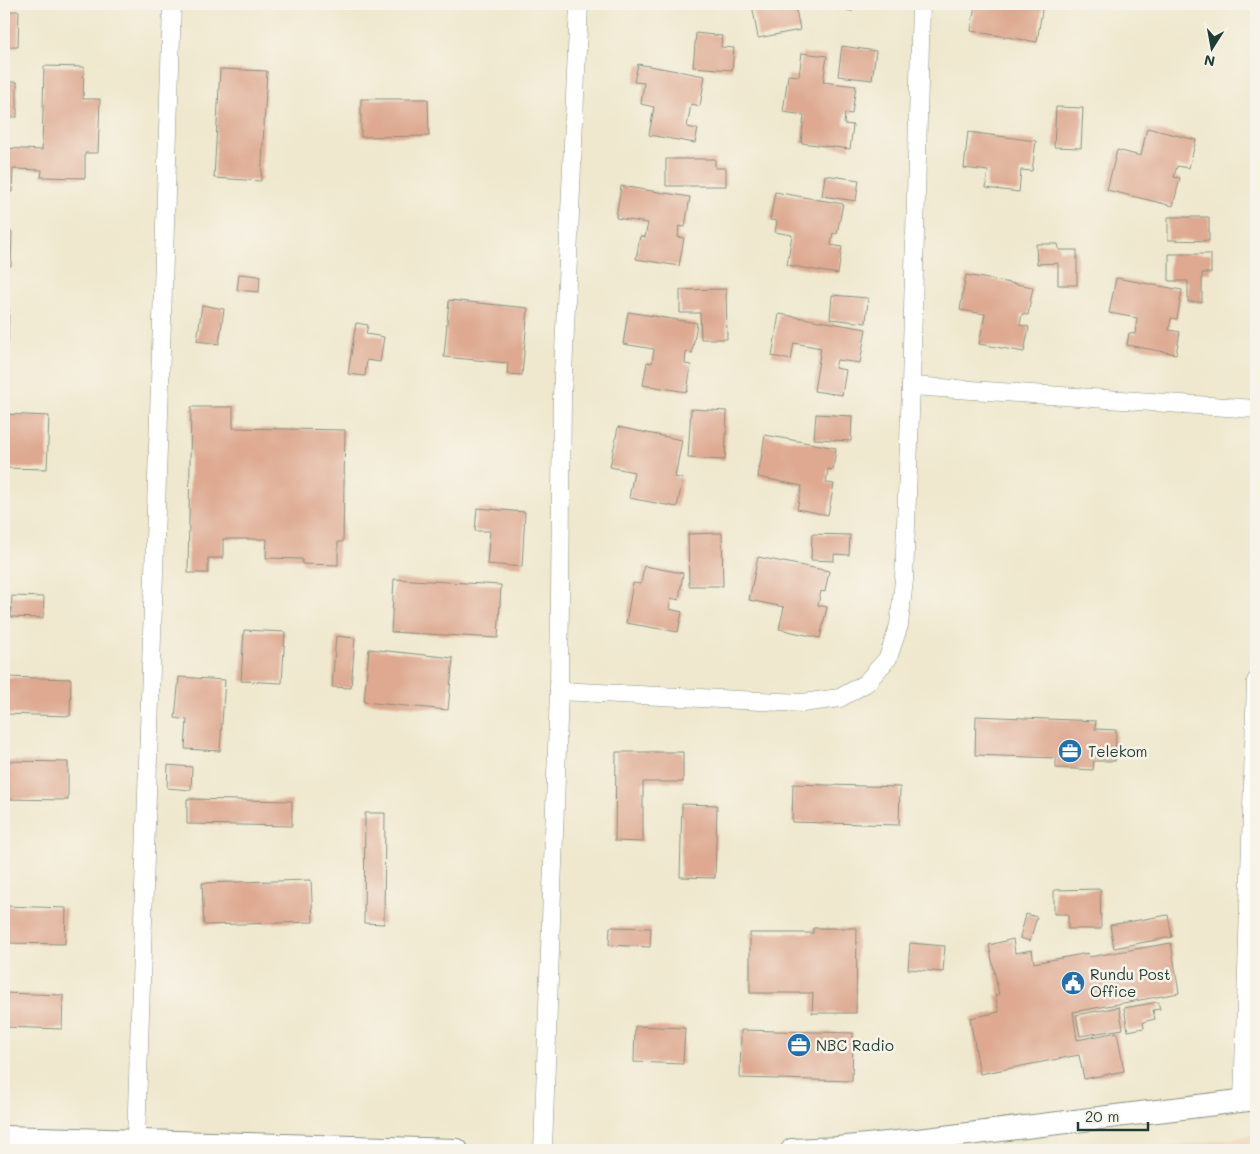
<svg xmlns="http://www.w3.org/2000/svg" width="1260" height="1154" viewBox="0 0 1260 1154" font-family="Mali,sans-serif">
  <style>
    .built { fill: #efd6bb }
    .building { fill: #dea990 }
    .lines { fill: none; stroke-linecap: round; stroke-linejoin: round }
    .minor-casing { stroke: #879281; stroke-width: 19 }
    .tertiary-casing { stroke: #879281; stroke-width: 24 }
    .minor { stroke: #fff; stroke-width: 18 }
    .tertiary { stroke: #fff; stroke-width: 22 }
    .labels { text-anchor: middle; dominant-baseline: central; stroke-width: 5; stroke-linejoin: round; paint-order: stroke }
    .poi-label { font-size: 15px; fill: #1f3d34; stroke: #f7f3e8; text-anchor: start }
  </style>
  <rect width="100%" height="100%" fill="#f7f3e8"/>
  <filter id="ink" filterUnits="userSpaceOnUse"><feTurbulence type="fractalNoise" baseFrequency=".02" numOctaves="2"/><feDisplacementMap in="SourceGraphic" scale="10" xChannelSelector="R" yChannelSelector="G"/><feConvolveMatrix kernelMatrix="1 2 1 2 8 2 1 2 1" color-interpolation-filters="sRGB"/></filter>
  <filter id="wash" filterUnits="userSpaceOnUse"><feTurbulence type="fractalNoise" baseFrequency=".0096" numOctaves="4" result="noise"/><feDisplacementMap in="SourceGraphic" scale="20" xChannelSelector="R" yChannelSelector="G"/><feGaussianBlur stdDeviation="1.12" result="paint"/><feColorMatrix in="noise" values="0 0 0 0 0 0 0 0 0 0 0 0 0 0 0 0 0 1.4 0 .05"/><feComposite in="paint" operator="in"/></filter>
  <g filter="url(#wash)">
    <rect width="100%" height="100%" fill="#efe8ce"/>
    <!-- built -->
    <path class="built" d="M 1256,1134 L 1256,1150 L 1135,1150 L 1232,1139 Z"/>
    <g id="blocks">
      <!-- building -->
      <g class="building">
        <path d="M 752,4 L 795,4 L 800,30 L 758,38 Z"/>
        <path d="M 826,4 L 854,4 L 852,11 Z"/>
        <path d="M 975,4 L 1043,4 L 1037,42 L 971,31 Z"/>
        <path d="M 4,11 L 19,11 L 18,47 L 4,47 Z"/>
        <path d="M 696,33 L 722,36 L 721,47 L 734,48 L 732,70 L 693,67 Z"/>
        <path d="M 842,46 L 876,51 L 872,80 L 838,76 Z"/>
        <path d="M 802,53 L 827,56 L 823,82 L 856,86 L 852,114 L 845,113 L 844,124 L 853,125 L 850,149 L 801,143 L 804,115 L 783,112 L 788,75 L 799,76 Z"/>
        <path d="M 638,64 L 705,76 L 700,106 L 691,104 L 687,127 L 698,129 L 695,143 L 649,135 L 654,107 L 641,104 L 644,83 L 634,82 Z"/>
        <path d="M 44,66 L 84,67 L 83,99 L 100,99 L 98,153 L 85,153 L 85,178 L 41,177 L 42,170 L 13,169 L 12,192 L 4,192 L 4,148 L 42,150 Z"/>
        <path d="M 220,69 L 267,71 L 261,181 L 214,178 Z"/>
        <rect x="4" y="82" width="13" height="35"/>
        <path d="M 361,99 L 428,99 L 429,136 L 361,137 Z"/>
        <path d="M 1056,107 L 1083,108 L 1081,148 L 1054,147 Z"/>
        <path d="M 1147,128 L 1196,140 L 1189,168 L 1177,166 L 1174,177 L 1180,178 L 1173,206 L 1107,190 L 1117,150 L 1141,156 Z"/>
        <path d="M 968,132 L 1036,141 L 1032,171 L 1021,170 L 1019,192 L 986,188 L 988,171 L 964,168 Z"/>
        <path d="M 666,159 L 715,159 L 715,168 L 726,168 L 726,186 L 666,186 Z"/>
        <path d="M 825,175 L 859,180 L 856,201 L 822,196 Z"/>
        <path d="M 621,186 L 690,197 L 685,227 L 679,226 L 678,237 L 684,238 L 679,266 L 636,259 L 640,236 L 645,237 L 648,223 L 616,218 Z"/>
        <path d="M 775,192 L 843,204 L 837,234 L 833,233 L 831,245 L 842,247 L 838,274 L 787,265 L 792,235 L 775,232 L 777,221 L 770,220 Z"/>
        <path d="M 1168,217 L 1209,217 L 1209,241 L 1168,240 Z"/>
        <path d="M 4,232 L 12,232 L 11,266 L 4,266 Z"/>
        <path d="M 1036,244 L 1058,244 L 1059,250 L 1077,250 L 1077,285 L 1058,285 L 1058,263 L 1037,264 Z"/>
        <path d="M 1169,254 L 1211,254 L 1211,273 L 1202,273 L 1202,302 L 1188,302 L 1188,281 L 1169,281 Z"/>
        <path d="M 239,274 L 260,276 L 259,292 L 237,290 Z"/>
        <path d="M 966,275 L 1033,287 L 1028,315 L 1022,314 L 1020,325 L 1029,327 L 1024,352 L 979,344 L 985,314 L 960,310 Z"/>
        <path d="M 1116,278 L 1182,290 L 1177,319 L 1171,318 L 1169,330 L 1180,332 L 1176,354 L 1127,345 L 1129,333 L 1135,334 L 1137,318 L 1109,313 Z"/>
        <path d="M 726,289 L 727,339 L 701,339 L 700,313 L 680,313 L 680,290 Z"/>
        <path d="M 832,295 L 868,298 L 866,323 L 830,319 Z"/>
        <path d="M 449,300 L 528,308 L 522,375 L 507,374 L 508,363 L 444,357 Z"/>
        <path d="M 202,305 L 224,309 L 219,344 L 197,341 Z"/>
        <path d="M 4,309 L 9,309 L 8,344 L 4,344 Z"/>
        <path d="M 628,312 L 697,323 L 692,353 L 686,352 L 685,364 L 691,365 L 687,392 L 643,385 L 647,362 L 652,363 L 654,349 L 623,344 Z"/>
        <path d="M 779,314 L 866,329 L 860,363 L 837,360 L 835,368 L 846,370 L 842,395 L 814,391 L 821,348 L 794,343 L 791,360 L 772,356 Z"/>
        <path d="M 356,323 L 368,325 L 366,334 L 384,337 L 380,362 L 367,360 L 365,376 L 348,374 Z"/>
        <path d="M 191,407 L 233,407 L 233,428 L 345,430 L 343,542 L 338,542 L 338,565 L 302,564 L 302,559 L 266,558 L 267,539 L 223,539 L 223,558 L 208,558 L 208,573 L 188,573 Z"/>
        <path d="M 691,409 L 727,411 L 725,460 L 688,458 Z"/>
        <path d="M 4,414 L 49,416 L 47,469 L 4,468 Z"/>
        <path d="M 816,414 L 852,416 L 851,441 L 814,439 Z"/>
        <path d="M 618,427 L 682,440 L 675,477 L 683,479 L 677,507 L 629,498 L 634,472 L 610,467 Z"/>
        <path d="M 765,435 L 836,448 L 833,470 L 828,469 L 826,483 L 834,484 L 828,515 L 797,509 L 802,486 L 758,477 Z"/>
        <path d="M 477,508 L 525,512 L 522,567 L 487,564 L 490,531 L 475,531 Z"/>
        <path d="M 722,533 L 723,586 L 689,586 L 688,534 Z"/>
        <path d="M 812,534 L 850,535 L 849,555 L 834,554 L 834,561 L 811,560 Z"/>
        <path d="M 758,557 L 829,571 L 825,592 L 821,591 L 818,605 L 827,607 L 820,638 L 779,629 L 784,607 L 749,600 Z"/>
        <path d="M 644,566 L 683,573 L 679,600 L 671,598 L 669,609 L 682,612 L 678,632 L 626,623 L 633,583 L 641,584 Z"/>
        <path d="M 394,579 L 501,585 L 498,638 L 391,632 Z"/>
        <path d="M 12,596 L 44,597 L 43,618 L 11,617 Z"/>
        <path d="M 244,630 L 285,632 L 282,683 L 241,681 Z"/>
        <path d="M 336,636 L 355,638 L 351,688 L 332,687 Z"/>
        <path d="M 369,649 L 453,658 L 448,710 L 364,702 Z"/>
        <path d="M 4,677 L 71,679 L 70,716 L 4,714 Z"/>
        <path d="M 179,677 L 225,680 L 220,751 L 185,749 L 187,720 L 175,718 Z"/>
        <path d="M 976,716 L 1096,721 L 1095,729 L 1116,730 L 1115,761 L 1094,761 L 1093,770 L 1056,768 L 1056,758 L 975,755 Z"/>
        <path d="M 616,752 L 683,752 L 683,782 L 643,782 L 643,842 L 615,841 Z"/>
        <path d="M 4,761 L 68,762 L 68,800 L 4,799 Z"/>
        <path d="M 168,765 L 192,767 L 191,790 L 167,788 Z"/>
        <path d="M 793,784 L 900,787 L 899,825 L 792,822 Z"/>
        <path d="M 187,799 L 292,801 L 292,826 L 187,824 Z"/>
        <path d="M 682,804 L 717,805 L 715,878 L 680,877 Z"/>
        <path d="M 365,813 L 385,813 L 384,924 L 364,923 Z"/>
        <path d="M 311,880 L 313,922 L 204,925 L 202,883 Z"/>
        <path d="M 1100,889 L 1101,929 L 1068,929 L 1068,914 L 1054,914 L 1054,890 Z"/>
        <path d="M 4,906 L 66,908 L 65,944 L 4,943 Z"/>
        <path d="M 1026,914 L 1037,917 L 1030,941 L 1020,938 Z"/>
        <path d="M 1168,915 L 1172,937 L 1114,948 L 1110,925 Z"/>
        <path d="M 610,927 L 651,928 L 650,947 L 609,945 Z"/>
        <path d="M 813,928 L 857,928 L 856,1013 L 812,1013 L 813,993 L 750,993 L 750,933 L 813,933 Z"/>
        <path d="M 1013,939 L 1015,953 L 1032,950 L 1034,963 L 1088,953 L 1089,957 L 1171,943 L 1179,993 L 1073,1012 L 1077,1040 L 1117,1032 L 1124,1071 L 1084,1079 L 1079,1055 L 980,1074 L 970,1018 L 999,1012 L 995,995 L 999,995 L 989,945 Z"/>
        <path d="M 910,943 L 945,946 L 943,972 L 908,969 Z"/>
        <path d="M 4,993 L 63,995 L 62,1029 L 4,1027 Z"/>
        <path d="M 1158,1002 L 1160,1009 L 1153,1010 L 1155,1019 L 1143,1022 L 1144,1028 L 1128,1031 L 1124,1008 Z"/>
        <path d="M 1119,1007 L 1123,1029 L 1080,1036 L 1076,1015 Z"/>
        <path d="M 635,1026 L 685,1028 L 683,1064 L 634,1062 Z"/>
        <path d="M 741,1030 L 853,1033 L 852,1081 L 740,1078 Z"/>
      </g>
    </g>
  </g>
  <g filter="url(#ink)">
    <use href="#blocks" fill-opacity="0" stroke="#879281" stroke-width="1"/>
    <g class="lines">
      <!-- minor casing -->
      <g class="minor-casing">
        <g id="minor">
          <path d="M 911,386 L 1256,409"/>
          <path d="M 559,691 L 802,703 L 840,698 L 866,683 L 888,658 L 899,625 L 904,580 L 911,386 L 921,4"/>
          <path d="M 1243,1100 L 1256,681"/>
          <path d="M 136,1141 L 172,4"/>
          <path d="M 543,1150 L 559,691 L 562,398 L 579,4"/>
        </g>
      </g>
      <!-- tertiary casing -->
      <g class="tertiary-casing">
        <g id="tertiary">
          <path d="M 4,1137 L 457,1150"/>
          <path d="M 792,1150 L 837,1148 L 927,1139 L 1256,1099"/>
        </g>
      </g>
      <!-- minor -->
      <use href="#minor" class="minor"/>
      <!-- tertiary -->
      <use href="#tertiary" class="tertiary"/>
    </g>
  </g>
  <!-- icons -->
  <defs>
    <g id="office-disc" transform="scale(1.25)"><circle r="9.5" fill="#1f6fb2" stroke="#f7f3e8"/><path d="M-6-3h4V-5.5h4V-3h4V5H-6ZM-1-4.5V-3h2v-1.5ZM-6 0V1H6V0Z" fill="#fff"/></g>
    <g id="civic-disc" transform="scale(1.25)"><circle r="9.5" fill="#1f6fb2" stroke="#f7f3e8"/><path d="M-.6-6.5H3V-4.5H.6V-3L4-1V1h2V6H-6V1h2V-1L-.6-3ZM-1.2 2.5V6h2.4V2.5Z" fill="#fff"/></g>
  </defs>
  <g fill-rule="evenodd">
    <use href="#office-disc" x="1070" y="751"/>
    <use href="#civic-disc" x="1073" y="983"/>
    <use href="#office-disc" x="799" y="1045"/>
  </g>
  <g class="labels">
    <!-- poi labels -->
    <g class="poi-label">
      <text x="1088" y="751">Telekom</text>
      <text x="1090" y="974">Rundu Post<tspan x="1090" dy="17">Office</tspan></text>
      <text x="816" y="1045">NBC Radio</text>
    </g>
  </g>
  <!-- margin -->
  <rect width="1260" height="1154" fill="none" stroke="#f7f3e8" stroke-width="20"/>
  <!-- north arrow -->
  <g transform="translate(1212 48) rotate(191)" stroke="#f7f3e8" stroke-width="4" paint-order="stroke">
  <path d="M0-4L9 19L0 12L-9 19Z" fill="#1f3d34"/>
  <text y="-8" font-size="14" font-weight="bold" text-anchor="middle" fill="#1f3d34">N</text>
  </g>
  <!-- scale -->
  <path d="M1078 1122v8h70v-8" fill="none" stroke="#1f3d34" stroke-width="2.5"/>
  <text x="1085" y="1122" font-size="15" fill="#1f3d34" stroke="#f7f3e8" stroke-width="4" paint-order="stroke">20 m</text>
</svg>
